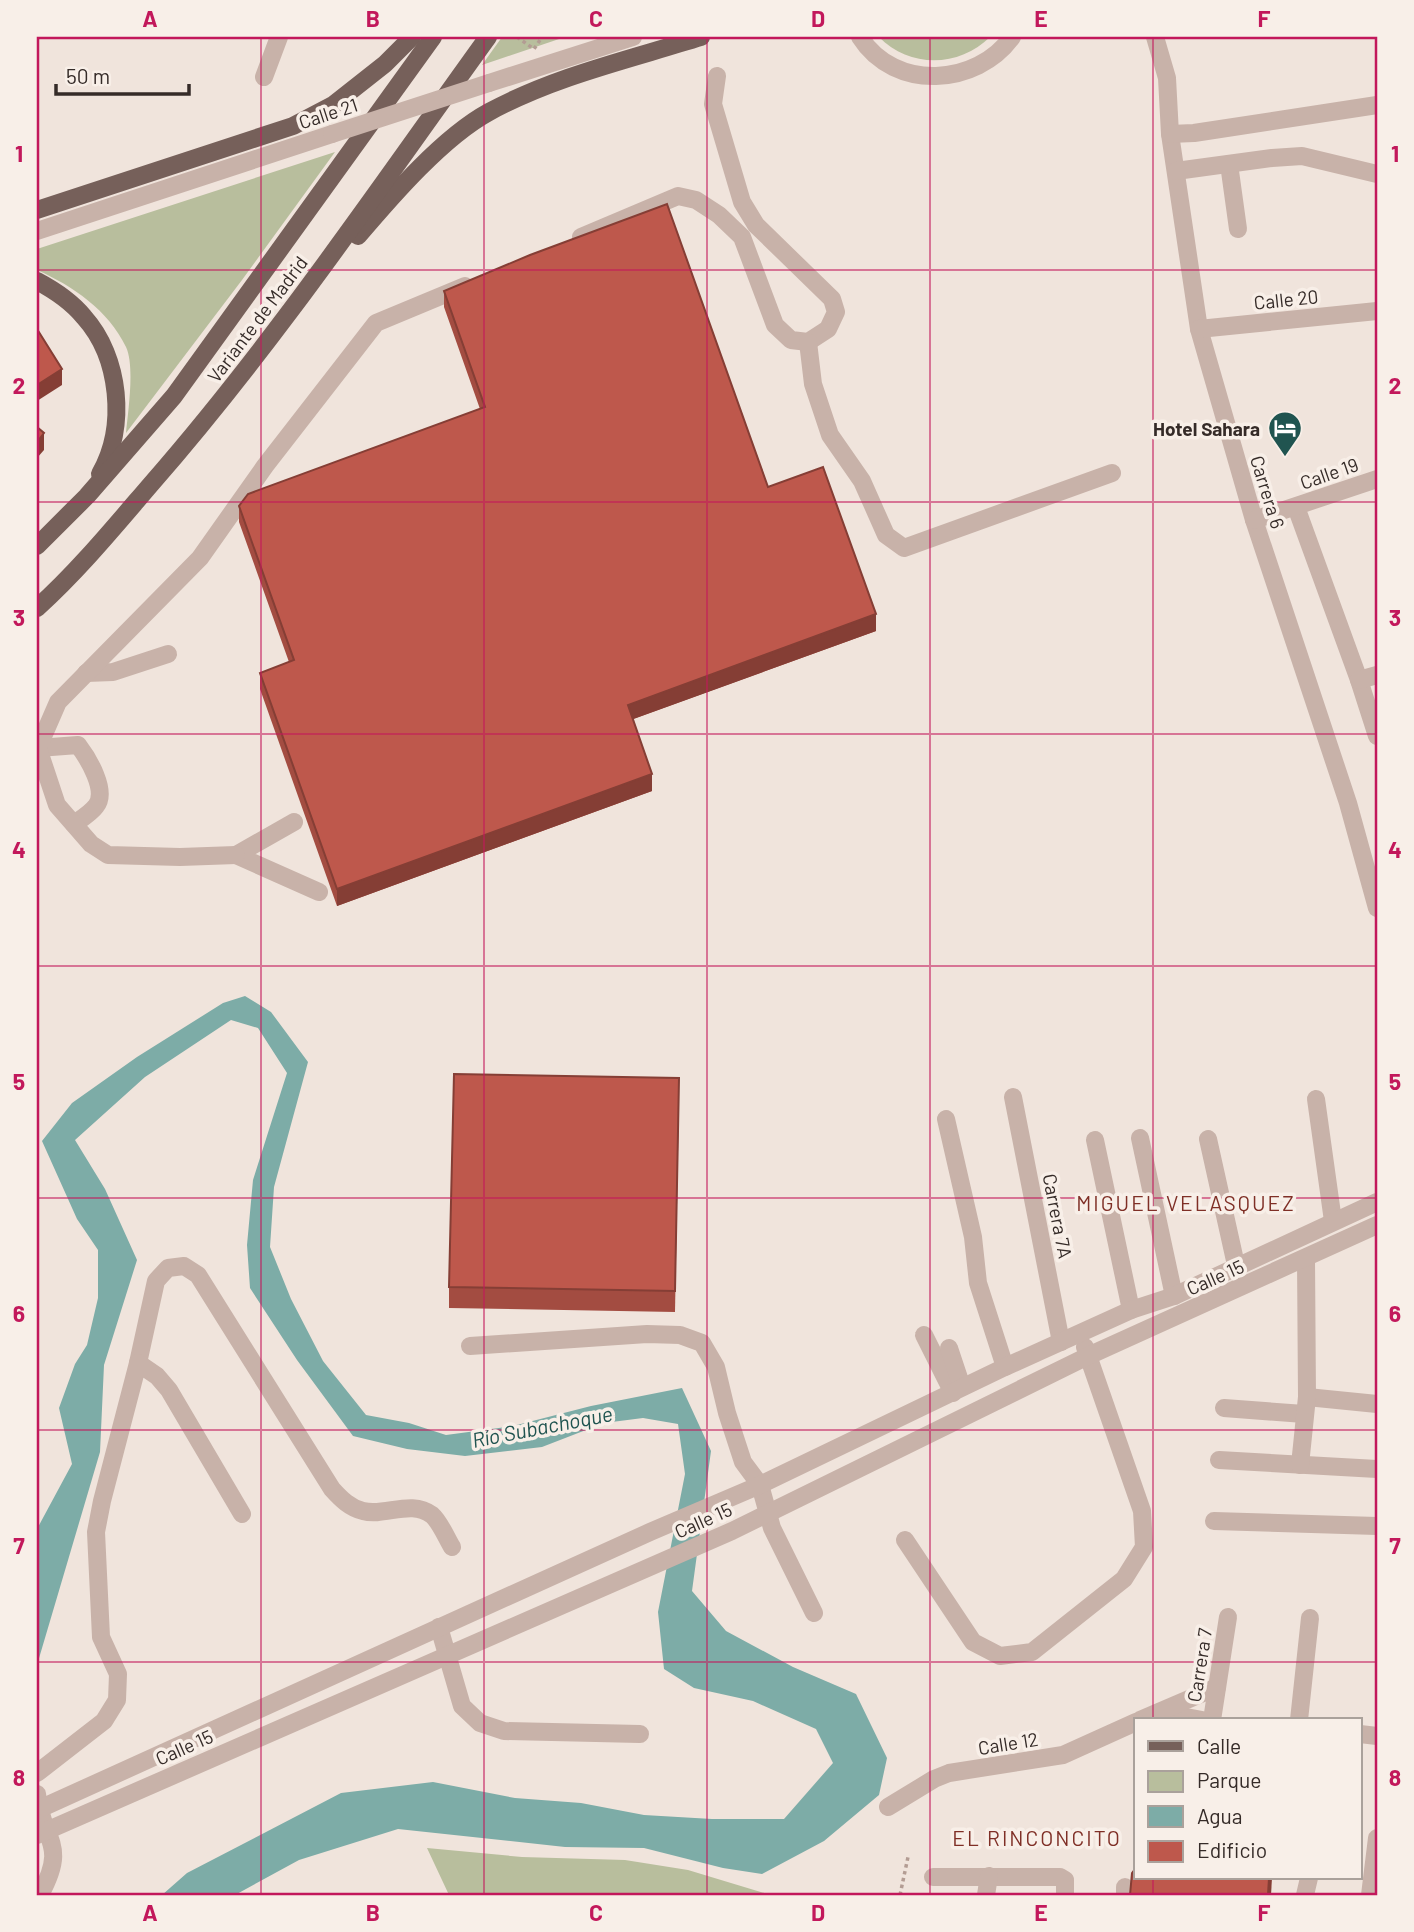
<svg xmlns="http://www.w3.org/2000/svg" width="1414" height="1932" viewBox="0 0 1414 1932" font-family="Barlow,sans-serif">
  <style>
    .green { fill: #b8be9d }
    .water { fill: #7daca7 }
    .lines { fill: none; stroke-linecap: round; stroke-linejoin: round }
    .path { stroke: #b39c93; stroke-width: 3.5; stroke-dasharray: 3.5 3.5; stroke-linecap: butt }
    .minor { stroke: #c8b2a9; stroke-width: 18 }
    .major { stroke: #76605a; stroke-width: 18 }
    .minor-bridge { stroke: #c8b2a9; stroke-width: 18 }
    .wall { fill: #a34c41 }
    .shaded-wall { fill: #853e35 }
    .building { fill: #be584c; stroke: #853e35; stroke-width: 2 }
    .grid { fill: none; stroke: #c2185b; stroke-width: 2; stroke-opacity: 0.55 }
    .labels { text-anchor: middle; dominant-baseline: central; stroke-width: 7; stroke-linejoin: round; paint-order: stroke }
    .street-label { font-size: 19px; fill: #352b28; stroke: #f8efe8 }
    .poi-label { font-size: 19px; font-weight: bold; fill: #352b28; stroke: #f8efe8; text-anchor: end }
    .neighbourhood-label { font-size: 21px; letter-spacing: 2px; fill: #7f2f26; stroke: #f8efe8 }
    .water-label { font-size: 21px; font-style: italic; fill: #205450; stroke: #f8efe8 }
    .neatline { fill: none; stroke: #c2185b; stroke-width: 2.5 }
    .grid-label { font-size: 23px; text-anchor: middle; font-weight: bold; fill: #c2185b }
  </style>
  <rect width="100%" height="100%" fill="#f0e4dc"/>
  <!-- green -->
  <g class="green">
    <path d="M 502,37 L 565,37 L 482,65 Z"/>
    <path d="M 879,37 L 990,37 C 960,67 910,69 879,37 Z"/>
    <path d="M 335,152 L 242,280 L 126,433 C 128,412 135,366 126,347 C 108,310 73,286 37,270 L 37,249 Z"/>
    <path d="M 427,1848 L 522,1857 L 625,1860 L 688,1870 L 771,1895 L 449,1895 Z"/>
  </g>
  <!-- water -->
  <path class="water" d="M 245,996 L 271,1012 L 308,1062 L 274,1187 L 270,1247 L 291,1299 L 323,1361 L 366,1415 L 409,1423 L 446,1435 L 513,1426 L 591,1406 L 682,1388 L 711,1451 L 692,1591 L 726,1631 L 793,1667 L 856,1694 L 887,1758 L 879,1795 L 824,1841 L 762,1874 L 723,1868 L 644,1848 L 565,1847 L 398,1829 L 299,1860 L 235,1895 L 162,1895 L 187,1873 L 341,1793 L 433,1782 L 515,1798 L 581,1803 L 644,1815 L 712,1819 L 784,1819 L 833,1763 L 816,1729 L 753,1701 L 694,1688 L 664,1669 L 658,1612 L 685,1474 L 678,1424 L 643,1418 L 604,1423 L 542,1447 L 465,1456 L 407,1449 L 353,1436 L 297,1360 L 250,1288 L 247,1245 L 253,1180 L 287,1073 L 258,1028 L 231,1020 L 145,1077 L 75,1140 L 105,1189 L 137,1260 L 104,1365 L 100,1452 L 37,1665 L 37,1529 L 72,1464 L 59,1408 L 75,1364 L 87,1345 L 98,1298 L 98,1250 L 77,1219 L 42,1141 L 72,1103 L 137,1057 L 223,1003 Z"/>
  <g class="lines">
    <!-- path -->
    <g class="path">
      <path d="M 517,37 L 534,49 L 542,37"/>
      <path d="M 900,1895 L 908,1857"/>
    </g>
    <!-- minor -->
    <g class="minor">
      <path d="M 860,37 C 895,92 977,86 1012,37"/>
      <path d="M 1155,37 L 1167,78 L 1170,134 L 1199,329 L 1254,520 L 1348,803 L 1377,908"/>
      <path d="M 264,77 L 279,37"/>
      <path d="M 489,83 L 633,37"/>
      <path d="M 1170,134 L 1194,133 L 1377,105"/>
      <path d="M 1229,164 L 1238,229"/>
      <path d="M 1176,171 L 1272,158 L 1302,156 L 1377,174"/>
      <path d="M 37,231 L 332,134"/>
      <path d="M 581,237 L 678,196 L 696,200 L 719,215 L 742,237 L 775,325 L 791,340 L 808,342 L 828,329 L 836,312 L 832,299 L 756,225 L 742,202 L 713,104 L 717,76"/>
      <path d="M 1199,329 L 1377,311"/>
      <path d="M 808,342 L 813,384 L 830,435 L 862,481 L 886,535 L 904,548 L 1112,473"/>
      <path d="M 1296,507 L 1359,680 L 1377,736"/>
      <path d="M 1254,520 L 1377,479"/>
      <path d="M 86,673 L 113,672 L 168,654"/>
      <path d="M 1359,680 L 1377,675"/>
      <path d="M 38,748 L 78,745 C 88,758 108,791 96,806 C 91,813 81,819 74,824"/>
      <path d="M 294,822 L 236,855 L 319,892"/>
      <path d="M 236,855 L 180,857 L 108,855 L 91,844 L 57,805 L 38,748 L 58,702 L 200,558 L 265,466 L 376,323 L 465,286"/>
      <path d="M 1013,1097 L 1061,1342"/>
      <path d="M 1316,1099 L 1333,1221"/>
      <path d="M 946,1119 L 973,1237 L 978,1283 L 1005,1367"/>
      <path d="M 1140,1138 L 1174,1296"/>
      <path d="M 1208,1139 L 1236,1265"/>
      <path d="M 1095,1140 L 1131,1310"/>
      <path d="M 924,1335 L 953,1393"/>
      <path d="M 470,1346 L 647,1334 L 680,1335 L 702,1343 L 716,1367 L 727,1413 L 743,1462 L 760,1485 L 772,1528 L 814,1613"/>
      <path d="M 949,1348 L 962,1387"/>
      <path d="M 138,1363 L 156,1281 L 168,1268 L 184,1266 L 198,1275 L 332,1489 C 341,1499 350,1508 363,1511 C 385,1517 411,1499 432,1515 C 440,1522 446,1537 452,1547"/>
      <path d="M 1307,1397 L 1377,1404"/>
      <path d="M 1224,1408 L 1304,1414"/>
      <path d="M 1219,1460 L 1377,1469"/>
      <path d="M 1300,1465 L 1307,1397 L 1306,1259"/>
      <path d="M 1214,1521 L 1377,1526"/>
      <path d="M 905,1540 L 973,1642 L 1000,1656 L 1032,1652 L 1124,1579 L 1144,1547 L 1142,1511 L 1085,1347"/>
      <path d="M 439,1627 L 462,1706 L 480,1723 L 504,1731 L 640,1734"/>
      <path d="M 1160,1712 L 1202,1720"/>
      <path d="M 1140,1720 L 1217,1687"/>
      <path d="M 1212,1720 L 1228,1617"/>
      <path d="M 1299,1720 L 1310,1618"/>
      <path d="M 1360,1734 L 1377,1736"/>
      <path d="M 37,1773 L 104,1721 L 117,1700 L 118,1674 L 101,1637 L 96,1532 L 102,1501 L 138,1363 L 157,1376 L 169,1390 L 242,1514"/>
      <path d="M 37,1794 C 42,1842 69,1842 40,1895"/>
      <path d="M 888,1807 L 934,1779 L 949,1773 L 1063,1755 L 1136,1722"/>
      <path d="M 37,1810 L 650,1532 L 760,1485 L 1005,1367 L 1131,1310 L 1174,1296 L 1377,1202"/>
      <path d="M 37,1835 L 732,1531 L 1088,1356 L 1377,1225"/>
      <path d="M 933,1877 L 1060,1877 L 1065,1880 L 1065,1895"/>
      <path d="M 986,1895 L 989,1876"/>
      <path d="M 1125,1895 L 1125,1887"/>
      <path d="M 1305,1895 L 1309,1878"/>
      <path d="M 1370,1895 L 1377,1838"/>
    </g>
    <!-- major -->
    <g class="major">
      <path d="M 37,210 L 293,126 L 333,105 L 385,64 L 412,37"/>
      <path d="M 358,236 C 392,196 443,137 489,112 C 555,76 631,59 701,37"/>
      <path d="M 37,281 C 54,290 71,301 84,317 C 120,357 127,427 100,474"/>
      <path d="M 37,546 L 87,496 L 174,396 L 433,37"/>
      <path d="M 37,608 C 79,570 115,526 152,483 C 275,342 379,188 488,37"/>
    </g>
    <!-- minor-bridge -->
    <path class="minor-bridge" d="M 332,134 L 489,83"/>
  </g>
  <!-- wall -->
  <g class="wall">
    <path d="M 444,291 L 768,487 L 876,631 L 633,719 L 652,791 L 337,906 L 260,689 L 260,673 L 289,662 L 239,522 L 239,506 L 480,409 L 444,307 Z"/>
    <path d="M 679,1099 L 675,1312 L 449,1308 L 449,1287 Z"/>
  </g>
  <!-- shaded-wall -->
  <g class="shaded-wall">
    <path d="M 62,369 L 62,385 L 37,401 L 37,385 Z"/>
    <path d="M 44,433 L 44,450 L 37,458 L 37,442 Z"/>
    <path d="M 876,614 L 876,631 L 628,721 L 628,705 Z"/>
    <path d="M 652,774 L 652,791 L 337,906 L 337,889 Z"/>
    <path d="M 1269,1878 L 1272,1878 L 1271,1895 L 1268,1895 Z"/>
  </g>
  <!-- building -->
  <g class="building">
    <path d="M 667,204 L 768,487 L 823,467 L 876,614 L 628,705 L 652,774 L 337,889 L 260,673 L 294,660 L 239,506 L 248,494 L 485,407 L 444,291 L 530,255 Z"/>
    <path d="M 37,329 L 62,369 L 37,385 Z"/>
    <path d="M 37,427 L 44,433 L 37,442 Z"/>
    <path d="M 454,1074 L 679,1078 L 675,1291 L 449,1287 Z"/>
    <path d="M 1136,1862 L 1136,1878 L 1269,1878 L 1268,1895 L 1130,1895 L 1132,1873 L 1135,1869 Z"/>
  </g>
  <!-- grid -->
  <path class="grid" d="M 261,37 L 261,1895M 484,37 L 484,1895M 707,37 L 707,1895M 930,37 L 930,1895M 1153,37 L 1153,1720M 37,270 L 1377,270M 37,502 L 1377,502M 37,734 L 1377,734M 37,966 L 1377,966M 37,1198 L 1377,1198M 37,1430 L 1377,1430M 37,1662 L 1377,1662M 1153,1878 L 1153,1895"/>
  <!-- icons -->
  <defs>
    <g id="hotel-pin" transform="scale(1.75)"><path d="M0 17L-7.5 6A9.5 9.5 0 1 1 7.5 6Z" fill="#205450" stroke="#f8efe8"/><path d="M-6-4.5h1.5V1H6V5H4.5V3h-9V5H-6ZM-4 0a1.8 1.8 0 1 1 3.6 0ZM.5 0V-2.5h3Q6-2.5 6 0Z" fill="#fff"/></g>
  </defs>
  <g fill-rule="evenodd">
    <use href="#hotel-pin" x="1285" y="428"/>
  </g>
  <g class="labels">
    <!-- street labels -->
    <g class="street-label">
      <text transform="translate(328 113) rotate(-18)">Calle 21</text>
      <text transform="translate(1286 299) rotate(-6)">Calle 20</text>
      <text transform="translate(257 319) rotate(-53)">Variante de Madrid</text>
      <text transform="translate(1329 473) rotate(-19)">Calle 19</text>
      <text transform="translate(1268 492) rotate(73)">Carrera 6</text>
      <text transform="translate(1058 1216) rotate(79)">Carrera 7A</text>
      <text transform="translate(1215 1277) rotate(-24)">Calle 15</text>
      <text transform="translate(703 1520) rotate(-24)">Calle 15</text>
      <text transform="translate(1199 1665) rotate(-81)">Carrera 7</text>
      <text transform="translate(1008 1743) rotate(-9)">Calle 12</text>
      <text transform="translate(184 1747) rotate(-24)">Calle 15</text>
    </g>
    <!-- poi labels -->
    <g class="poi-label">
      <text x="1260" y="428">Hotel Sahara</text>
    </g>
    <!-- neighbourhood labels -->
    <g class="neighbourhood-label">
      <text x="1186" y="1202">MIGUEL VELASQUEZ</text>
      <text x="1037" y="1837">EL RINCONCITO</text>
    </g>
    <!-- water labels -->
    <g class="water-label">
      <text transform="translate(542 1426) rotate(-11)">Río Subachoque</text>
    </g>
  </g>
  <!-- border -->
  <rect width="1414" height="1932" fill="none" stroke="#f8efe8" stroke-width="77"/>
  <!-- legend -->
  <rect x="1134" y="1718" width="228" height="161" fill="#f8efe8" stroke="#aaa19b" stroke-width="2"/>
  <rect x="1148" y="1741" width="35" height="10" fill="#76605a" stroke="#aaa19b" stroke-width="2"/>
  <text x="1197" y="1754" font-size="21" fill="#352b28">Calle</text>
  <rect x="1148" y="1771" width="35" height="21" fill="#b8be9d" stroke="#aaa19b" stroke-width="2"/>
  <text x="1197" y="1788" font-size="21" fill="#352b28">Parque</text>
  <rect x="1148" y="1806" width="35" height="21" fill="#7daca7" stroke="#aaa19b" stroke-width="2"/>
  <text x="1197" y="1824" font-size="21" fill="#352b28">Agua</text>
  <rect x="1148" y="1841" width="35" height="21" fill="#be584c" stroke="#aaa19b" stroke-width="2"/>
  <text x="1197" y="1858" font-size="21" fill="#352b28">Edificio</text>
  <!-- scale -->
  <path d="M56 84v10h133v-10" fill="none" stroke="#352b28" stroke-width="3.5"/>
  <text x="66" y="84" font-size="21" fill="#352b28" stroke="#f8efe8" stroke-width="5" paint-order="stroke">50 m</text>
  <rect x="38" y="38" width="1338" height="1856" class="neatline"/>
  <g class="grid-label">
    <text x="150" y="27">A</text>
    <text x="373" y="27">B</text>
    <text x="596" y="27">C</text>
    <text x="818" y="27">D</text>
    <text x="1041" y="27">E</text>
    <text x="1264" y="27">F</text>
    <text x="19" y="162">1</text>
    <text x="1395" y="162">1</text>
    <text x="19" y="394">2</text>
    <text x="1395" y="394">2</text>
    <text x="19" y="626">3</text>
    <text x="1395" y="626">3</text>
    <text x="19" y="858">4</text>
    <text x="1395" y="858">4</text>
    <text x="19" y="1090">5</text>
    <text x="1395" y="1090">5</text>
    <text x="19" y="1322">6</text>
    <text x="1395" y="1322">6</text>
    <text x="19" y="1554">7</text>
    <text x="1395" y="1554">7</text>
    <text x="19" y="1786">8</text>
    <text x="1395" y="1786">8</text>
    <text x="150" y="1921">A</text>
    <text x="373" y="1921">B</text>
    <text x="596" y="1921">C</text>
    <text x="818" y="1921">D</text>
    <text x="1041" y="1921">E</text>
    <text x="1264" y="1921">F</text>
  </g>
</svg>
